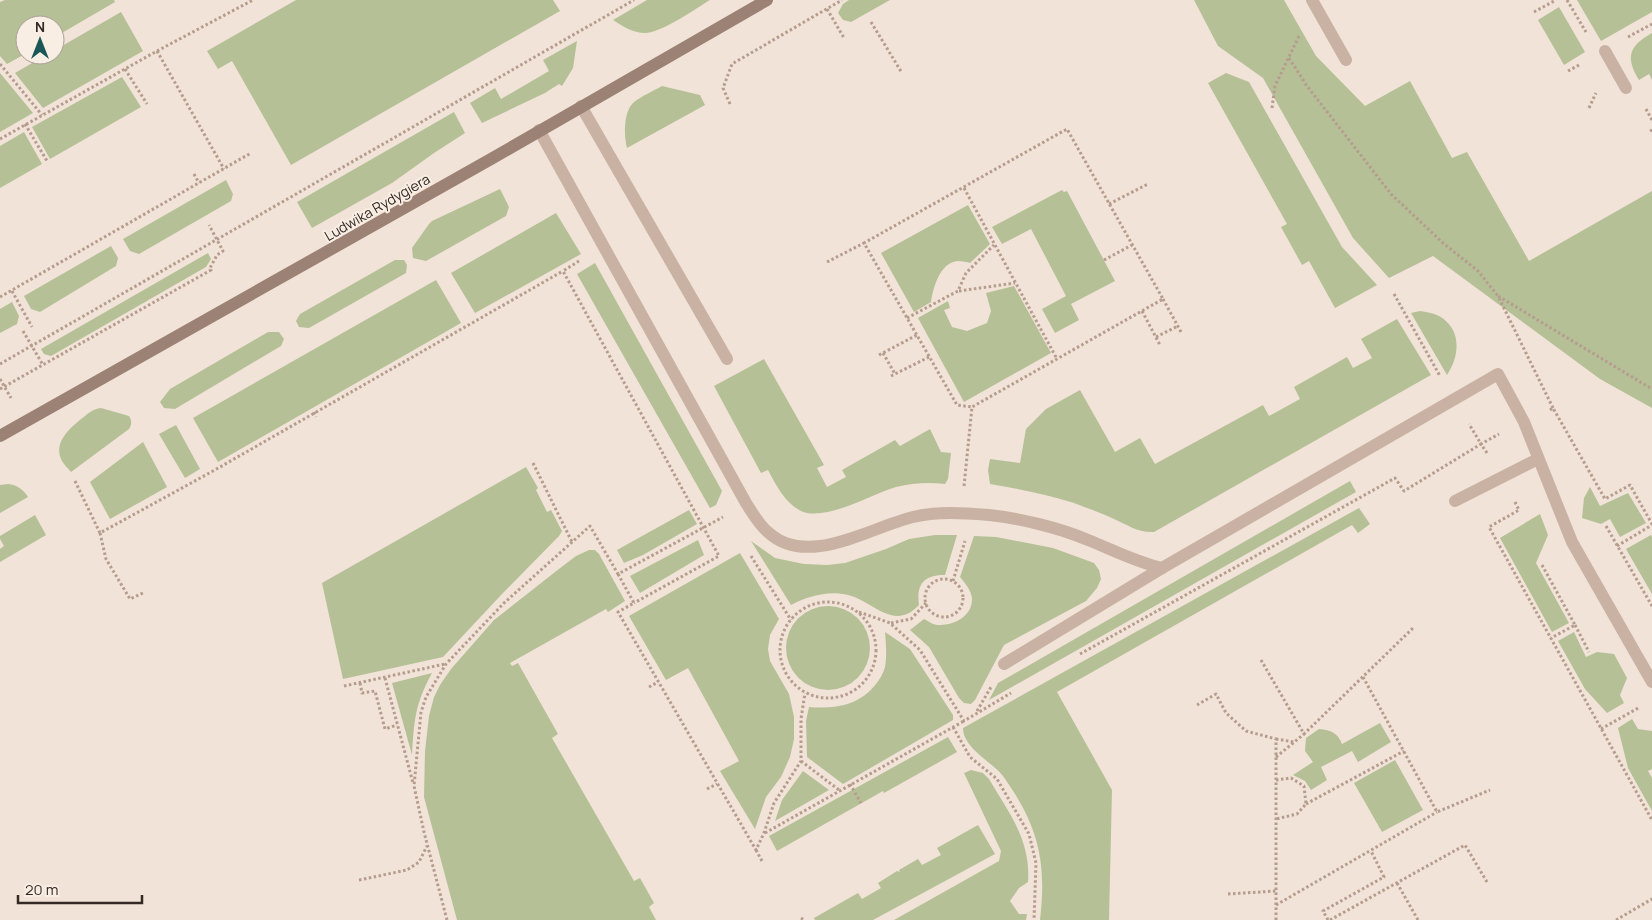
<svg xmlns="http://www.w3.org/2000/svg" width="1652" height="920" viewBox="0 0 1652 920" font-family="Manrope,sans-serif">
  <style>
    .green { fill: #b5c097 }
    .lines { fill: none; stroke-linecap: round; stroke-linejoin: round }
    .path { stroke: #b59c8e; stroke-width: 3; stroke-dasharray: 2.5 2.5; stroke-linecap: butt }
    .lane { stroke: #c9b2a3; stroke-width: 12 }
    .street { stroke: #c9b2a3; stroke-width: 12 }
    .secondary { stroke: #9c8175; stroke-width: 12 }
    .labels { text-anchor: middle; dominant-baseline: central; stroke-width: 4; stroke-linejoin: round; paint-order: stroke }
    .street-label { font-size: 14px; fill: #342925; stroke: #f9eee3 }
  </style>
  <rect width="100%" height="100%" fill="#f1e3d7"/>
  <!-- green -->
  <g class="green">
    <path d="M 5,0 L 114,0 L 115,2 L 55,37 L 55,25 L 25,25 L 25,54 L 7,64 L 0,56 L 0,2 Z"/>
    <path d="M 296,0 L 553,0 L 560,11 L 291,165 L 232,61 L 218,69 L 207,51 Z"/>
    <path d="M 647,0 L 710,0 C 695,9 661,33 645,33 C 633,33 622,26 613,20 Z"/>
    <path d="M 849,0 L 890,0 L 851,22 L 843,20 L 838,13 L 843,4 Z"/>
    <path d="M 1194,0 L 1284,0 L 1316,56 L 1365,106 L 1410,81 L 1452,158 L 1467,152 L 1529,261 L 1652,191 L 1652,408 L 1600,379 L 1433,256 L 1389,278 L 1353,238 L 1263,78 L 1218,46 Z"/>
    <path d="M 1577,0 L 1652,0 L 1652,12 L 1601,41 Z"/>
    <path d="M 1559,7 L 1585,52 L 1564,65 L 1538,20 Z"/>
    <path d="M 121,12 L 143,51 L 43,108 L 15,73 L 46,55 L 55,55 L 55,50 Z"/>
    <path d="M 1652,33 L 1652,80 L 1649,74 L 1639,80 C 1625,57 1629,46 1652,33 Z"/>
    <path d="M 577,41 L 573,68 L 562,86 L 559,84 L 545,93 L 482,123 L 470,103 L 495,88 L 501,99 L 549,71 L 543,60 Z"/>
    <path d="M 0,73 L 33,113 L 0,132 Z"/>
    <path d="M 1226,73 L 1249,82 L 1342,247 L 1377,285 L 1335,308 L 1309,261 L 1302,265 L 1281,227 L 1287,224 L 1208,83 Z"/>
    <path d="M 122,77 L 141,107 L 50,159 L 32,127 Z"/>
    <path d="M 662,86 L 700,95 L 705,105 L 627,148 C 624,135 623,112 634,102 C 642,96 653,91 662,86 Z"/>
    <path d="M 454,112 L 465,133 L 434,153 L 392,183 L 312,228 L 297,202 Z"/>
    <path d="M 24,132 L 42,164 L 0,188 L 0,146 Z"/>
    <path d="M 226,180 L 233,194 L 231,201 L 139,254 L 130,251 L 123,239 Z"/>
    <path d="M 500,189 L 509,207 L 506,216 L 426,261 L 413,258 L 412,248 L 429,224 L 432,221 Z"/>
    <path d="M 1062,190 L 1064,192 L 1067,191 L 1115,281 L 1071,304 L 1079,320 L 1055,333 L 1042,309 L 1066,296 L 1031,229 L 1002,244 L 992,227 Z"/>
    <path d="M 968,205 L 990,244 L 970,263 C 967,262 962,261 958,261 C 940,262 933,288 931,302 L 914,312 L 881,253 Z"/>
    <path d="M 556,213 L 581,254 L 475,313 L 451,273 Z"/>
    <path d="M 111,246 L 118,258 L 116,266 L 40,312 L 31,309 L 24,296 Z"/>
    <path d="M 208,253 L 211,259 L 206,267 L 51,356 L 44,354 L 41,349 Z"/>
    <path d="M 395,260 L 404,260 L 407,265 L 406,273 L 309,328 L 299,327 L 296,321 L 300,314 Z"/>
    <path d="M 595,263 L 722,491 L 716,505 L 710,508 L 577,274 Z"/>
    <path d="M 436,280 L 461,323 L 218,462 L 193,418 Z"/>
    <path d="M 1014,286 L 1051,353 L 964,402 L 918,318 L 948,301 L 950,308 L 944,310 L 952,327 L 967,331 L 987,323 L 991,311 L 986,293 Z"/>
    <path d="M 12,302 L 19,316 L 17,324 L 0,333 L 0,309 Z"/>
    <path d="M 1420,311 C 1426,312 1433,313 1439,316 C 1462,329 1460,356 1447,375 L 1411,313 Z"/>
    <path d="M 1397,319 L 1431,375 L 1154,532 C 1138,533 1128,525 1114,519 C 1101,513 1087,508 1074,503 C 1046,494 1019,489 990,484 L 988,470 L 990,459 L 1020,463 L 1026,429 L 1046,409 L 1080,390 L 1115,452 L 1140,438 L 1155,464 L 1263,405 L 1269,416 L 1300,399 L 1294,387 L 1347,357 L 1353,368 L 1372,358 L 1361,339 Z"/>
    <path d="M 268,332 L 279,332 L 284,339 L 281,346 L 175,409 L 164,408 L 160,402 L 170,389 Z"/>
    <path d="M 764,359 L 824,465 L 817,468 L 827,487 L 846,477 L 842,470 L 895,440 L 900,446 L 930,429 L 941,452 L 951,453 L 948,479 L 945,484 C 928,482 913,483 896,487 C 872,494 825,522 801,511 C 785,503 776,485 768,470 L 761,473 L 714,386 Z"/>
    <path d="M 101,408 L 129,416 C 132,421 132,424 129,429 L 71,472 C 68,468 63,464 61,459 C 54,442 69,429 81,419 C 88,414 92,409 101,408 Z"/>
    <path d="M 176,425 L 200,469 L 185,478 L 159,434 Z"/>
    <path d="M 143,442 L 167,487 L 110,519 L 90,482 Z"/>
    <path d="M 526,467 L 538,488 L 536,490 L 547,512 L 551,510 L 562,531 L 559,536 L 502,594 L 443,657 L 343,679 L 322,583 Z"/>
    <path d="M 1350,481 L 1356,492 L 989,700 L 998,683 Z"/>
    <path d="M 8,484 C 17,485 23,489 28,497 L 0,513 L 0,485 Z"/>
    <path d="M 1590,487 L 1600,506 L 1628,493 L 1646,523 L 1620,537 L 1610,519 L 1601,524 L 1582,518 L 1584,498 Z"/>
    <path d="M 1359,508 L 1370,524 L 1358,533 L 1352,525 L 1057,692 L 1112,790 L 1109,920 L 1040,920 C 1047,861 1038,825 1003,776 C 992,762 963,748 963,728 Z"/>
    <path d="M 689,510 L 697,524 L 643,555 L 624,563 L 617,550 Z"/>
    <path d="M 1540,514 L 1548,535 L 1536,563 L 1569,623 L 1552,632 L 1500,538 Z"/>
    <path d="M 35,515 L 46,535 L 0,562 L 0,549 L 4,546 L 0,539 L 0,536 Z"/>
    <path d="M 935,535 L 957,535 L 945,575 C 924,575 916,584 919,605 C 894,632 873,601 848,595 C 829,590 808,596 791,605 L 751,541 L 775,558 L 804,564 L 827,565 L 845,563 L 886,549 L 909,539 Z"/>
    <path d="M 1651,535 L 1652,537 L 1652,594 L 1626,549 Z"/>
    <path d="M 974,536 L 996,537 L 1053,548 L 1094,563 L 1099,570 L 1101,579 L 1097,588 L 1086,601 L 1004,645 L 975,700 L 971,704 L 964,703 L 959,698 L 929,647 L 910,630 L 924,619 C 928,621 933,625 938,625 C 954,626 973,616 972,598 C 971,590 965,583 960,577 Z"/>
    <path d="M 698,540 L 704,555 L 640,593 L 630,576 Z"/>
    <path d="M 589,550 L 595,550 L 599,554 L 625,601 L 608,612 L 606,609 L 510,663 L 512,666 L 518,663 L 558,734 L 552,738 L 634,881 L 640,878 L 654,903 L 649,907 L 656,920 L 457,920 L 424,797 L 425,751 L 429,716 L 434,697 L 440,685 L 451,669 L 494,620 L 555,572 L 576,556 Z"/>
    <path d="M 740,553 L 779,619 L 770,635 L 768,649 L 770,661 L 789,694 L 794,717 L 794,739 L 790,757 L 781,777 L 766,797 L 755,829 L 720,771 L 739,761 L 688,668 L 666,680 L 629,616 Z"/>
    <circle cx="828" cy="648" r="42"/>
    <path d="M 885,632 L 910,649 L 953,715 L 953,720 L 843,784 L 807,757 L 806,721 L 809,707 C 834,709 859,706 876,684 C 880,679 883,674 885,667 C 887,656 886,644 885,632 Z"/>
    <path d="M 1574,632 L 1586,657 L 1597,652 L 1614,654 L 1627,678 L 1620,695 L 1624,703 L 1607,713 L 1585,689 L 1558,641 Z"/>
    <path d="M 432,673 C 415,704 414,721 412,755 L 392,683 Z"/>
    <path d="M 1632,719 L 1638,729 L 1652,731 L 1652,769 L 1648,771 L 1652,778 L 1652,811 L 1628,768 L 1618,728 Z"/>
    <path d="M 1380,723 L 1391,742 L 1358,762 L 1352,751 L 1321,767 L 1327,780 L 1311,790 L 1305,781 L 1293,775 L 1313,762 L 1305,751 L 1306,738 L 1319,729 C 1331,730 1338,733 1342,744 Z"/>
    <path d="M 948,737 L 957,752 L 884,793 L 883,791 L 777,851 L 769,836 Z"/>
    <path d="M 1395,760 L 1423,810 L 1382,832 L 1354,783 Z"/>
    <path d="M 971,770 L 983,773 L 989,779 C 1009,813 1031,840 1028,882 L 1019,888 L 1010,901 L 1019,914 L 1027,914 L 1026,920 L 894,920 L 999,861 L 1001,851 L 964,773 Z"/>
    <path d="M 803,771 L 829,790 L 775,821 L 782,800 Z"/>
    <path d="M 978,825 L 995,854 L 873,920 L 815,920 L 814,918 L 858,893 L 862,899 L 881,888 L 878,883 L 897,871 L 900,872 L 899,870 L 918,859 L 922,865 L 941,855 L 937,848 Z"/>
  </g>
  <g class="lines">
    <!-- path -->
    <g class="path">
      <path d="M 1567,0 L 1586,32"/>
      <path d="M 827,9 L 844,38"/>
      <path d="M 1534,12 L 1556,0"/>
      <path d="M 871,22 L 902,73"/>
      <path d="M 1628,37 L 1652,24"/>
      <path d="M 157,51 L 224,169"/>
      <path d="M 1289,58 L 1307,86 L 1391,194 L 1443,243 L 1478,271 L 1498,296"/>
      <path d="M 0,64 L 42,115"/>
      <path d="M 125,69 L 147,104"/>
      <path d="M 1568,71 L 1581,64"/>
      <path d="M 730,104 L 723,88 L 732,64 L 842,0"/>
      <path d="M 1272,108 L 1275,86 L 1299,36"/>
      <path d="M 1589,108 L 1596,93"/>
      <path d="M 1646,109 L 1652,120"/>
      <path d="M 25,124 L 47,161"/>
      <path d="M 1650,131 L 1652,130"/>
      <path d="M 0,139 L 157,51 L 253,0"/>
      <path d="M 194,174 L 199,183"/>
      <path d="M 964,188 L 1057,359"/>
      <path d="M 1109,204 L 1148,184"/>
      <path d="M 1104,260 L 1132,245"/>
      <path d="M 579,261 L 563,271 L 719,556 L 634,603"/>
      <path d="M 827,262 L 864,243"/>
      <path d="M 12,291 L 32,327"/>
      <path d="M 959,291 L 1015,283"/>
      <path d="M 1394,294 L 1440,376"/>
      <path d="M 0,297 L 251,153"/>
      <path d="M 1163,299 L 1181,332"/>
      <path d="M 1142,311 L 1160,345"/>
      <path d="M 907,318 L 958,291 L 966,273 L 994,245"/>
      <path d="M 23,331 L 43,365"/>
      <path d="M 1156,337 L 1178,326"/>
      <path d="M 883,353 L 895,374"/>
      <path d="M 879,355 L 917,335"/>
      <path d="M 0,364 L 634,0"/>
      <path d="M 891,376 L 929,357"/>
      <path d="M 0,379 L 11,398"/>
      <path d="M 0,389 L 211,270 L 210,268 L 217,255 L 223,251 L 209,225"/>
      <path d="M 1553,408 L 1498,296 L 1652,389"/>
      <path d="M 1550,410 L 1553,408 L 1605,499 L 1630,485 L 1652,524"/>
      <path d="M 314,412 L 316,417"/>
      <path d="M 1487,453 L 1481,444 L 1499,434"/>
      <path d="M 533,463 L 572,542"/>
      <path d="M 75,481 L 100,533 L 213,471 L 563,271"/>
      <path d="M 964,486 L 972,407 L 1163,299 L 1067,129 L 864,243 L 957,405 L 972,407"/>
      <path d="M 1515,502 L 1519,510 L 1489,527 L 1652,820"/>
      <path d="M 1606,526 L 1652,606"/>
      <path d="M 100,533 L 106,559 L 130,599 L 145,592"/>
      <path d="M 1617,546 L 1652,525"/>
      <path d="M 751,556 L 791,620"/>
      <path d="M 1542,565 L 1575,625 L 1551,638"/>
      <path d="M 618,574 L 634,603 L 618,612 L 756,850 L 764,833 L 774,803 L 801,761 L 801,719 L 805,693"/>
      <circle cx="944" cy="598" r="19"/>
      <path d="M 953,581 L 965,541"/>
      <circle cx="828" cy="650" r="48"/>
      <path d="M 859,612 L 890,623 L 920,650 L 964,721 L 1011,693"/>
      <path d="M 891,623 L 911,619 L 926,603"/>
      <path d="M 1575,625 L 1589,652"/>
      <path d="M 1080,654 L 1395,478 L 1404,491 L 1481,444 L 1469,424"/>
      <path d="M 1261,660 L 1304,734 L 1413,628"/>
      <path d="M 1363,677 L 1437,812 L 1490,790"/>
      <path d="M 385,678 L 413,783"/>
      <path d="M 360,683 L 362,693 L 375,691 L 385,729 L 397,725"/>
      <path d="M 344,686 L 445,664"/>
      <path d="M 649,687 L 658,682"/>
      <path d="M 1197,705 L 1216,694 L 1226,713 L 1246,731 L 1276,739 L 1276,920"/>
      <path d="M 977,711 L 991,687"/>
      <path d="M 953,727 L 970,757 L 997,779 L 1029,834 L 1036,863 L 1034,920"/>
      <path d="M 1601,729 L 1640,707"/>
      <path d="M 1276,739 L 1294,742"/>
      <path d="M 1276,757 L 1304,734"/>
      <path d="M 801,761 L 839,790"/>
      <path d="M 1276,780 L 1291,778 L 1304,786 L 1306,804 L 1297,814 L 1276,819"/>
      <path d="M 850,784 L 861,803"/>
      <path d="M 707,789 L 717,784"/>
      <path d="M 1306,804 L 1404,751"/>
      <path d="M 765,833 L 964,721"/>
      <path d="M 756,850 L 763,863"/>
      <path d="M 359,880 L 407,870 L 419,862 L 427,846"/>
      <path d="M 1397,883 L 1418,920"/>
      <path d="M 1228,894 L 1276,891"/>
      <path d="M 1276,905 L 1437,812"/>
      <path d="M 801,918 L 804,920"/>
      <path d="M 447,920 L 424,832 L 414,786 L 421,712 L 426,697 L 446,664 L 504,603 L 590,526 L 618,574 L 723,517"/>
      <path d="M 1328,920 L 1323,911 L 1384,877 L 1371,851"/>
      <path d="M 1330,920 L 1465,845 L 1487,882"/>
      <path d="M 1616,920 L 1652,899"/>
    </g>
    <!-- lane -->
    <g class="lane">
      <path d="M 1605,51 L 1626,88"/>
      <path d="M 581,106 L 727,359"/>
      <path d="M 539,130 L 746,503 C 753,514 759,525 769,533 C 808,568 871,527 913,517 C 937,511 964,513 989,515 C 1019,518 1060,528 1088,540 C 1113,550 1136,562 1162,568 L 1498,374 L 1524,422 L 1572,542 L 1652,682"/>
      <path d="M 1455,501 L 1538,459"/>
      <path d="M 1004,664 L 1162,568"/>
    </g>
    <!-- street -->
    <path class="street" d="M 1312,0 L 1346,60"/>
    <!-- secondary -->
    <path class="secondary" d="M 0,436 L 491,159 L 767,0"/>
  </g>
  <g class="labels">
    <!-- street labels -->
    <g class="street-label">
      <text transform="translate(377 207) rotate(-30)">Ludwika Rydygiera</text>
    </g>
  </g>
  <!-- north arrow -->
  <g transform="translate(40 40)"><circle r="24" fill="#f9eee3" stroke="#aa9f97"/>
  <path d="M0-4L9 19L0 12L-9 19Z" fill="#1b5656"/>
  <text y="-8" font-size="14" font-weight="bold" text-anchor="middle" fill="#342925">N</text>
  </g>
  <!-- scale -->
  <path d="M18 895v8h124v-8" fill="none" stroke="#342925" stroke-width="2.5"/>
  <text x="25" y="895" font-size="15" fill="#342925" stroke="#f9eee3" stroke-width="4" paint-order="stroke">20 m</text>
</svg>
